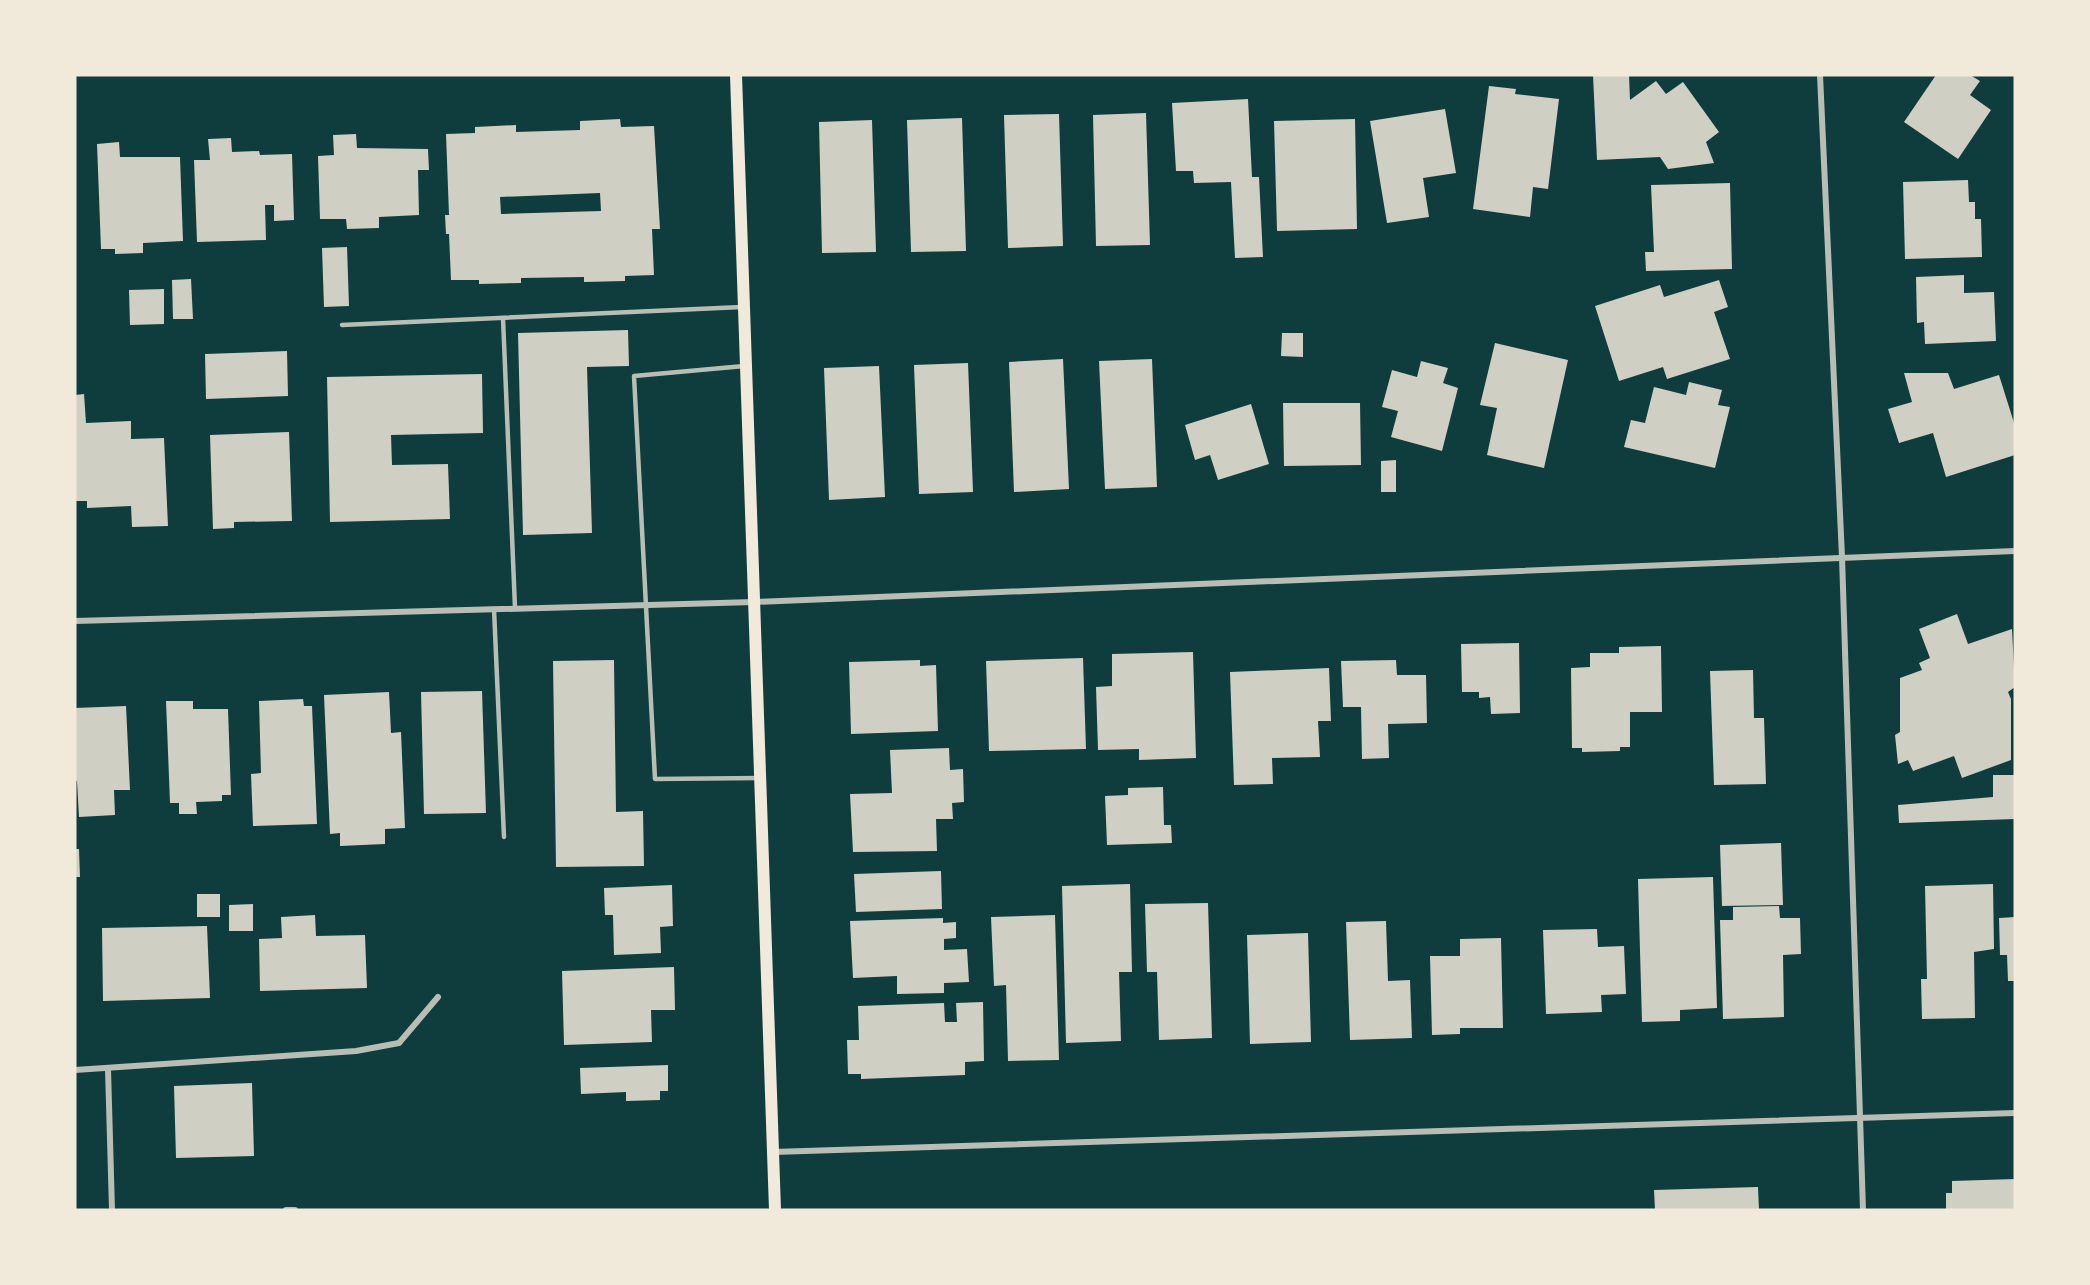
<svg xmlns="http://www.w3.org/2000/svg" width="2090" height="1285" viewBox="0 0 2090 1285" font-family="'IBM Plex Sans',sans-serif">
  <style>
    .building { fill: #cfcfc3; fill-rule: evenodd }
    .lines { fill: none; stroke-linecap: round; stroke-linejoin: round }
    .service { stroke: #b8beb3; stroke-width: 4.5 }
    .minor { stroke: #b8beb3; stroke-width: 6 }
    .secondary { stroke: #f1e9da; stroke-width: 12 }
  </style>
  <rect width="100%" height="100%" fill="#0f3d3e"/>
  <!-- building -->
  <g class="building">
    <path d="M 1593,75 L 1629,75 L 1630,100 L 1656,81 L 1666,94 L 1683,82 L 1719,132 L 1706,142 L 1714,163 L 1668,169 L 1660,157 L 1597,160 Z"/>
    <path d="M 1936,75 L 1970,75 L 1980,81 L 1970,95 L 1991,110 L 1958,159 L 1904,122 Z"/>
    <path d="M 1489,86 L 1516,89 L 1515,94 L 1559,99 L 1548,189 L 1533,187 L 1530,217 L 1473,209 Z"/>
    <path d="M 1248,99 L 1252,177 L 1259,177 L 1263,257 L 1235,258 L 1231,182 L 1194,183 L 1193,171 L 1176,171 L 1172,103 Z"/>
    <path d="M 1445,109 L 1456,173 L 1423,178 L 1429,217 L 1387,223 L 1370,121 Z"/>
    <path d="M 1146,113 L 1150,245 L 1096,246 L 1093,115 Z"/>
    <path d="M 1059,114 L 1063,246 L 1008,248 L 1004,115 Z"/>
    <path d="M 962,118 L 966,251 L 911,252 L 907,120 Z"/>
    <path d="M 620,119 L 621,127 L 654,126 L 660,229 L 652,229 L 654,275 L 625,276 L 625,281 L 584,282 L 584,277 L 521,278 L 521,283 L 479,284 L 479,280 L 451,280 L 449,234 L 446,234 L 445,215 L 449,215 L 446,134 L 475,133 L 475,127 L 516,125 L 516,132 L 580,130 L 580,121 ZM 600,193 L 601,211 L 501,214 L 500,197 Z"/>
    <path d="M 1355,119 L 1357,229 L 1277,231 L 1274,121 Z"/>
    <path d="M 872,120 L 876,252 L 822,253 L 819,122 Z"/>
    <path d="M 356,134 L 357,148 L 428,149 L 429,170 L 418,170 L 419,215 L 379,217 L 379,228 L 347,229 L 346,219 L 320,219 L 318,156 L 334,155 L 333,135 Z"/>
    <path d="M 231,138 L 232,152 L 259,151 L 260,155 L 292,154 L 294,220 L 274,221 L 274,205 L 265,205 L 266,240 L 197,242 L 194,160 L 210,160 L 208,139 Z"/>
    <path d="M 119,142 L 120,157 L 180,157 L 183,241 L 143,243 L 143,253 L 115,254 L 115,249 L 101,249 L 97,144 Z"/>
    <path d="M 1968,180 L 1969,202 L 1975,202 L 1975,219 L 1981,219 L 1982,257 L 1905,259 L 1903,182 Z"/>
    <path d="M 1730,183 L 1732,269 L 1646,271 L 1645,252 L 1654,252 L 1651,185 Z"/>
    <path d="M 347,247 L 349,306 L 324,307 L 322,248 Z"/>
    <path d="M 1964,275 L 1964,293 L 1994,292 L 1996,341 L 1925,344 L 1924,322 L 1917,323 L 1916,277 Z"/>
    <path d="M 191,279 L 193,319 L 173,319 L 172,280 Z"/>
    <path d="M 1719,280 L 1728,307 L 1714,312 L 1730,359 L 1667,379 L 1663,367 L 1619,381 L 1595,306 L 1660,285 L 1664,297 Z"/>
    <path d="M 164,289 L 164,324 L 130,325 L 129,290 Z"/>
    <path d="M 628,330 L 629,366 L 587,367 L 592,533 L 523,535 L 518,333 Z"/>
    <path d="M 1282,333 L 1303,333 L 1303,357 L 1281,356 Z"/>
    <path d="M 1495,343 L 1568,360 L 1544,468 L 1487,455 L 1497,408 L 1480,405 Z"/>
    <path d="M 287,351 L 288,396 L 206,399 L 205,354 Z"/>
    <path d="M 1063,359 L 1069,489 L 1014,492 L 1009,362 Z"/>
    <path d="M 1152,359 L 1157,487 L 1105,489 L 1099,361 Z"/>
    <path d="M 1421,361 L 1448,368 L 1443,383 L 1458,388 L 1442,451 L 1391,437 L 1398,411 L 1382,407 L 1392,370 L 1417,377 Z"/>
    <path d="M 968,363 L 973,492 L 919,494 L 914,365 Z"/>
    <path d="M 879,366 L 885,497 L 829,500 L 824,368 Z"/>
    <path d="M 1904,373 L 1948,373 L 1954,389 L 1999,375 L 2015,426 L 2015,455 L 1946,477 L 1933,433 L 1899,443 L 1888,409 L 1912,402 Z"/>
    <path d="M 482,374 L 483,433 L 391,435 L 392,465 L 448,464 L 450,519 L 330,522 L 327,377 Z"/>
    <path d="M 1689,382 L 1722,390 L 1718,405 L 1730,407 L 1715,468 L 1624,447 L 1631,420 L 1645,423 L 1654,387 L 1686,395 Z"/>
    <path d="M 84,394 L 86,423 L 131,421 L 131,439 L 164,438 L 168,526 L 132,527 L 131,506 L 87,508 L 87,501 L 75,501 L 75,395 Z"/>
    <path d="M 1283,403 L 1360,403 L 1361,465 L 1284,466 Z"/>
    <path d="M 1251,404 L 1269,464 L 1218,480 L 1210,455 L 1195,460 L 1185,425 Z"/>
    <path d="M 289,432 L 292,521 L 234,522 L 234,528 L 213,529 L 210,435 Z"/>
    <path d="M 1396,460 L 1396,492 L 1381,492 L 1381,461 Z"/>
    <path d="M 1957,614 L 1968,644 L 2012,629 L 2015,687 L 2008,692 L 2011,699 L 2011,760 L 1962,778 L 1954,756 L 1913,771 L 1908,760 L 1898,764 L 1895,735 L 1900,732 L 1900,678 L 1922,670 L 1919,663 L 1930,658 L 1919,629 Z"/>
    <path d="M 1519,643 L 1520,713 L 1491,714 L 1490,697 L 1479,698 L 1479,692 L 1462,692 L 1461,644 Z"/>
    <path d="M 1661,646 L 1662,712 L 1630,712 L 1630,747 L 1620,747 L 1620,751 L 1582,752 L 1582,748 L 1572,748 L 1571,668 L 1590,667 L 1590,653 L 1619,653 L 1619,647 Z"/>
    <path d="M 1193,652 L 1196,758 L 1139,760 L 1139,749 L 1098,750 L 1096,687 L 1112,686 L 1112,654 Z"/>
    <path d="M 1083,658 L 1086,749 L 989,751 L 986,661 Z"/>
    <path d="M 614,660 L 616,812 L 643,811 L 644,866 L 556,867 L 553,661 Z"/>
    <path d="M 920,660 L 920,666 L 936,665 L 938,731 L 851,734 L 849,662 Z"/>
    <path d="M 1396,660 L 1397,675 L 1426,675 L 1427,723 L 1388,724 L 1389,758 L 1362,759 L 1361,707 L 1343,707 L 1341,661 Z"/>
    <path d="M 1329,668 L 1331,721 L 1318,721 L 1320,757 L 1272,758 L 1273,784 L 1234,785 L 1230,672 Z"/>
    <path d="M 1753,670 L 1754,718 L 1764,718 L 1766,784 L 1714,785 L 1710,671 Z"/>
    <path d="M 482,691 L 486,813 L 424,814 L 421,692 Z"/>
    <path d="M 389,692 L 391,733 L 401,732 L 405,828 L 385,829 L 385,844 L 340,846 L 340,833 L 330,834 L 324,695 Z"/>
    <path d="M 303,699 L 304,706 L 312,706 L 317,824 L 253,826 L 251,774 L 261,773 L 259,701 Z"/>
    <path d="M 166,701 L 193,701 L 193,709 L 228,709 L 231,795 L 222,795 L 222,801 L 196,802 L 197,814 L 179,814 L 179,803 L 170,803 Z"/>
    <path d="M 126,706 L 130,790 L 114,790 L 115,815 L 79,817 L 77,781 L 75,781 L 75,708 Z"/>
    <path d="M 949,748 L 950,770 L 963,769 L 964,802 L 952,803 L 953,819 L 936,819 L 937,851 L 853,852 L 850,794 L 892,793 L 890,750 Z"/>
    <path d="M 1993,775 L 2015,775 L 2015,819 L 1899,823 L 1898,805 L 1993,797 Z"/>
    <path d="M 1163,787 L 1164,825 L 1171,825 L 1172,843 L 1107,845 L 1105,796 L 1128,795 L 1128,788 Z"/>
    <path d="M 1781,843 L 1783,905 L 1722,906 L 1720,845 Z"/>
    <path d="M 75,849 L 79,849 L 80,877 L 75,877 Z"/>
    <path d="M 941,871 L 942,909 L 856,912 L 854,874 Z"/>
    <path d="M 1713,877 L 1717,1008 L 1680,1010 L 1680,1021 L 1642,1022 L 1638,879 Z"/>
    <path d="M 1130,884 L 1132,972 L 1119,972 L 1121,1041 L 1066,1043 L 1062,886 Z"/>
    <path d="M 1993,884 L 1994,949 L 1974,952 L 1975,1018 L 1922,1019 L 1921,979 L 1927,979 L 1925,886 Z"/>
    <path d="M 672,885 L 673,926 L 660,927 L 661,953 L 614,955 L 613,915 L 605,915 L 604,888 Z"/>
    <rect x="197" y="894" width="23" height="23"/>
    <path d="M 1208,903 L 1212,1038 L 1159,1040 L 1157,972 L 1147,972 L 1145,904 Z"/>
    <path d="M 253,904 L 253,931 L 229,931 L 229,905 Z"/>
    <path d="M 1779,906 L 1780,918 L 1800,918 L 1801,954 L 1783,955 L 1784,1017 L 1723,1019 L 1720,920 L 1733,920 L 1733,907 Z"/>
    <path d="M 315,915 L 316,936 L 365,935 L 367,988 L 260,991 L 259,939 L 282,938 L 281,917 Z"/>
    <path d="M 1055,915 L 1059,1060 L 1008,1061 L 1006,985 L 994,986 L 991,917 Z"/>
    <path d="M 2015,917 L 2015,981 L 2008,981 L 2007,955 L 2000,955 L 1999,918 Z"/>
    <path d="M 943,918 L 943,923 L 956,922 L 956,938 L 944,939 L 944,950 L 967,949 L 969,982 L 944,983 L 944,993 L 897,994 L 897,976 L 853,978 L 850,921 Z"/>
    <path d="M 1386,921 L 1388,981 L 1410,980 L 1412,1038 L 1350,1040 L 1346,922 Z"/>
    <path d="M 207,926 L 210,998 L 103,1001 L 102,928 Z"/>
    <path d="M 1597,929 L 1598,947 L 1624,946 L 1626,994 L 1601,995 L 1602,1012 L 1546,1014 L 1543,930 Z"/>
    <path d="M 1308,933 L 1311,1042 L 1250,1044 L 1247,935 Z"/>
    <path d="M 1501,938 L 1503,1028 L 1460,1028 L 1460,1034 L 1432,1035 L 1430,956 L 1460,956 L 1460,939 Z"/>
    <path d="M 674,967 L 675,1010 L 651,1010 L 652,1042 L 564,1045 L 562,971 Z"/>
    <path d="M 983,1002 L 984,1061 L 965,1062 L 965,1075 L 861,1079 L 861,1074 L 848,1074 L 847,1040 L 859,1040 L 858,1006 L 944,1003 L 945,1022 L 957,1022 L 956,1003 Z"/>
    <path d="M 668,1065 L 668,1091 L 660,1091 L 660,1100 L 626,1101 L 626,1092 L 581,1094 L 580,1068 Z"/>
    <path d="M 252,1083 L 254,1156 L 176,1158 L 174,1086 Z"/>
    <path d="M 2015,1179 L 2015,1210 L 1946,1210 L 1946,1193 L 1952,1193 L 1952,1181 Z"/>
    <path d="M 1758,1187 L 1759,1210 L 1655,1210 L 1654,1190 Z"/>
  </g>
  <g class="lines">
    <!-- service -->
    <g class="service">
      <path d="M 503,318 L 515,608"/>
      <path d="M 342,325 L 742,307"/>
      <path d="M 744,366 L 634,376 L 655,779 L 760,778"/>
      <path d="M 494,609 L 504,837"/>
    </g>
    <!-- minor -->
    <g class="minor">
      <path d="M 1820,75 L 1842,557 L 1863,1210"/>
      <path d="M 75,621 L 754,602 L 2015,551"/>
      <path d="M 108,1069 L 112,1210"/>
      <path d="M 75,1070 L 356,1051 L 399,1043 L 438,997"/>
      <path d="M 773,1152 L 2015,1113"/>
      <path d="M 286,1210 L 295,1210"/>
    </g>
    <!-- secondary -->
    <path class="secondary" d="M 736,75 L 775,1210"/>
  </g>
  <!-- border -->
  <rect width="2090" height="1285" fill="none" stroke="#f1e9da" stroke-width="153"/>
</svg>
